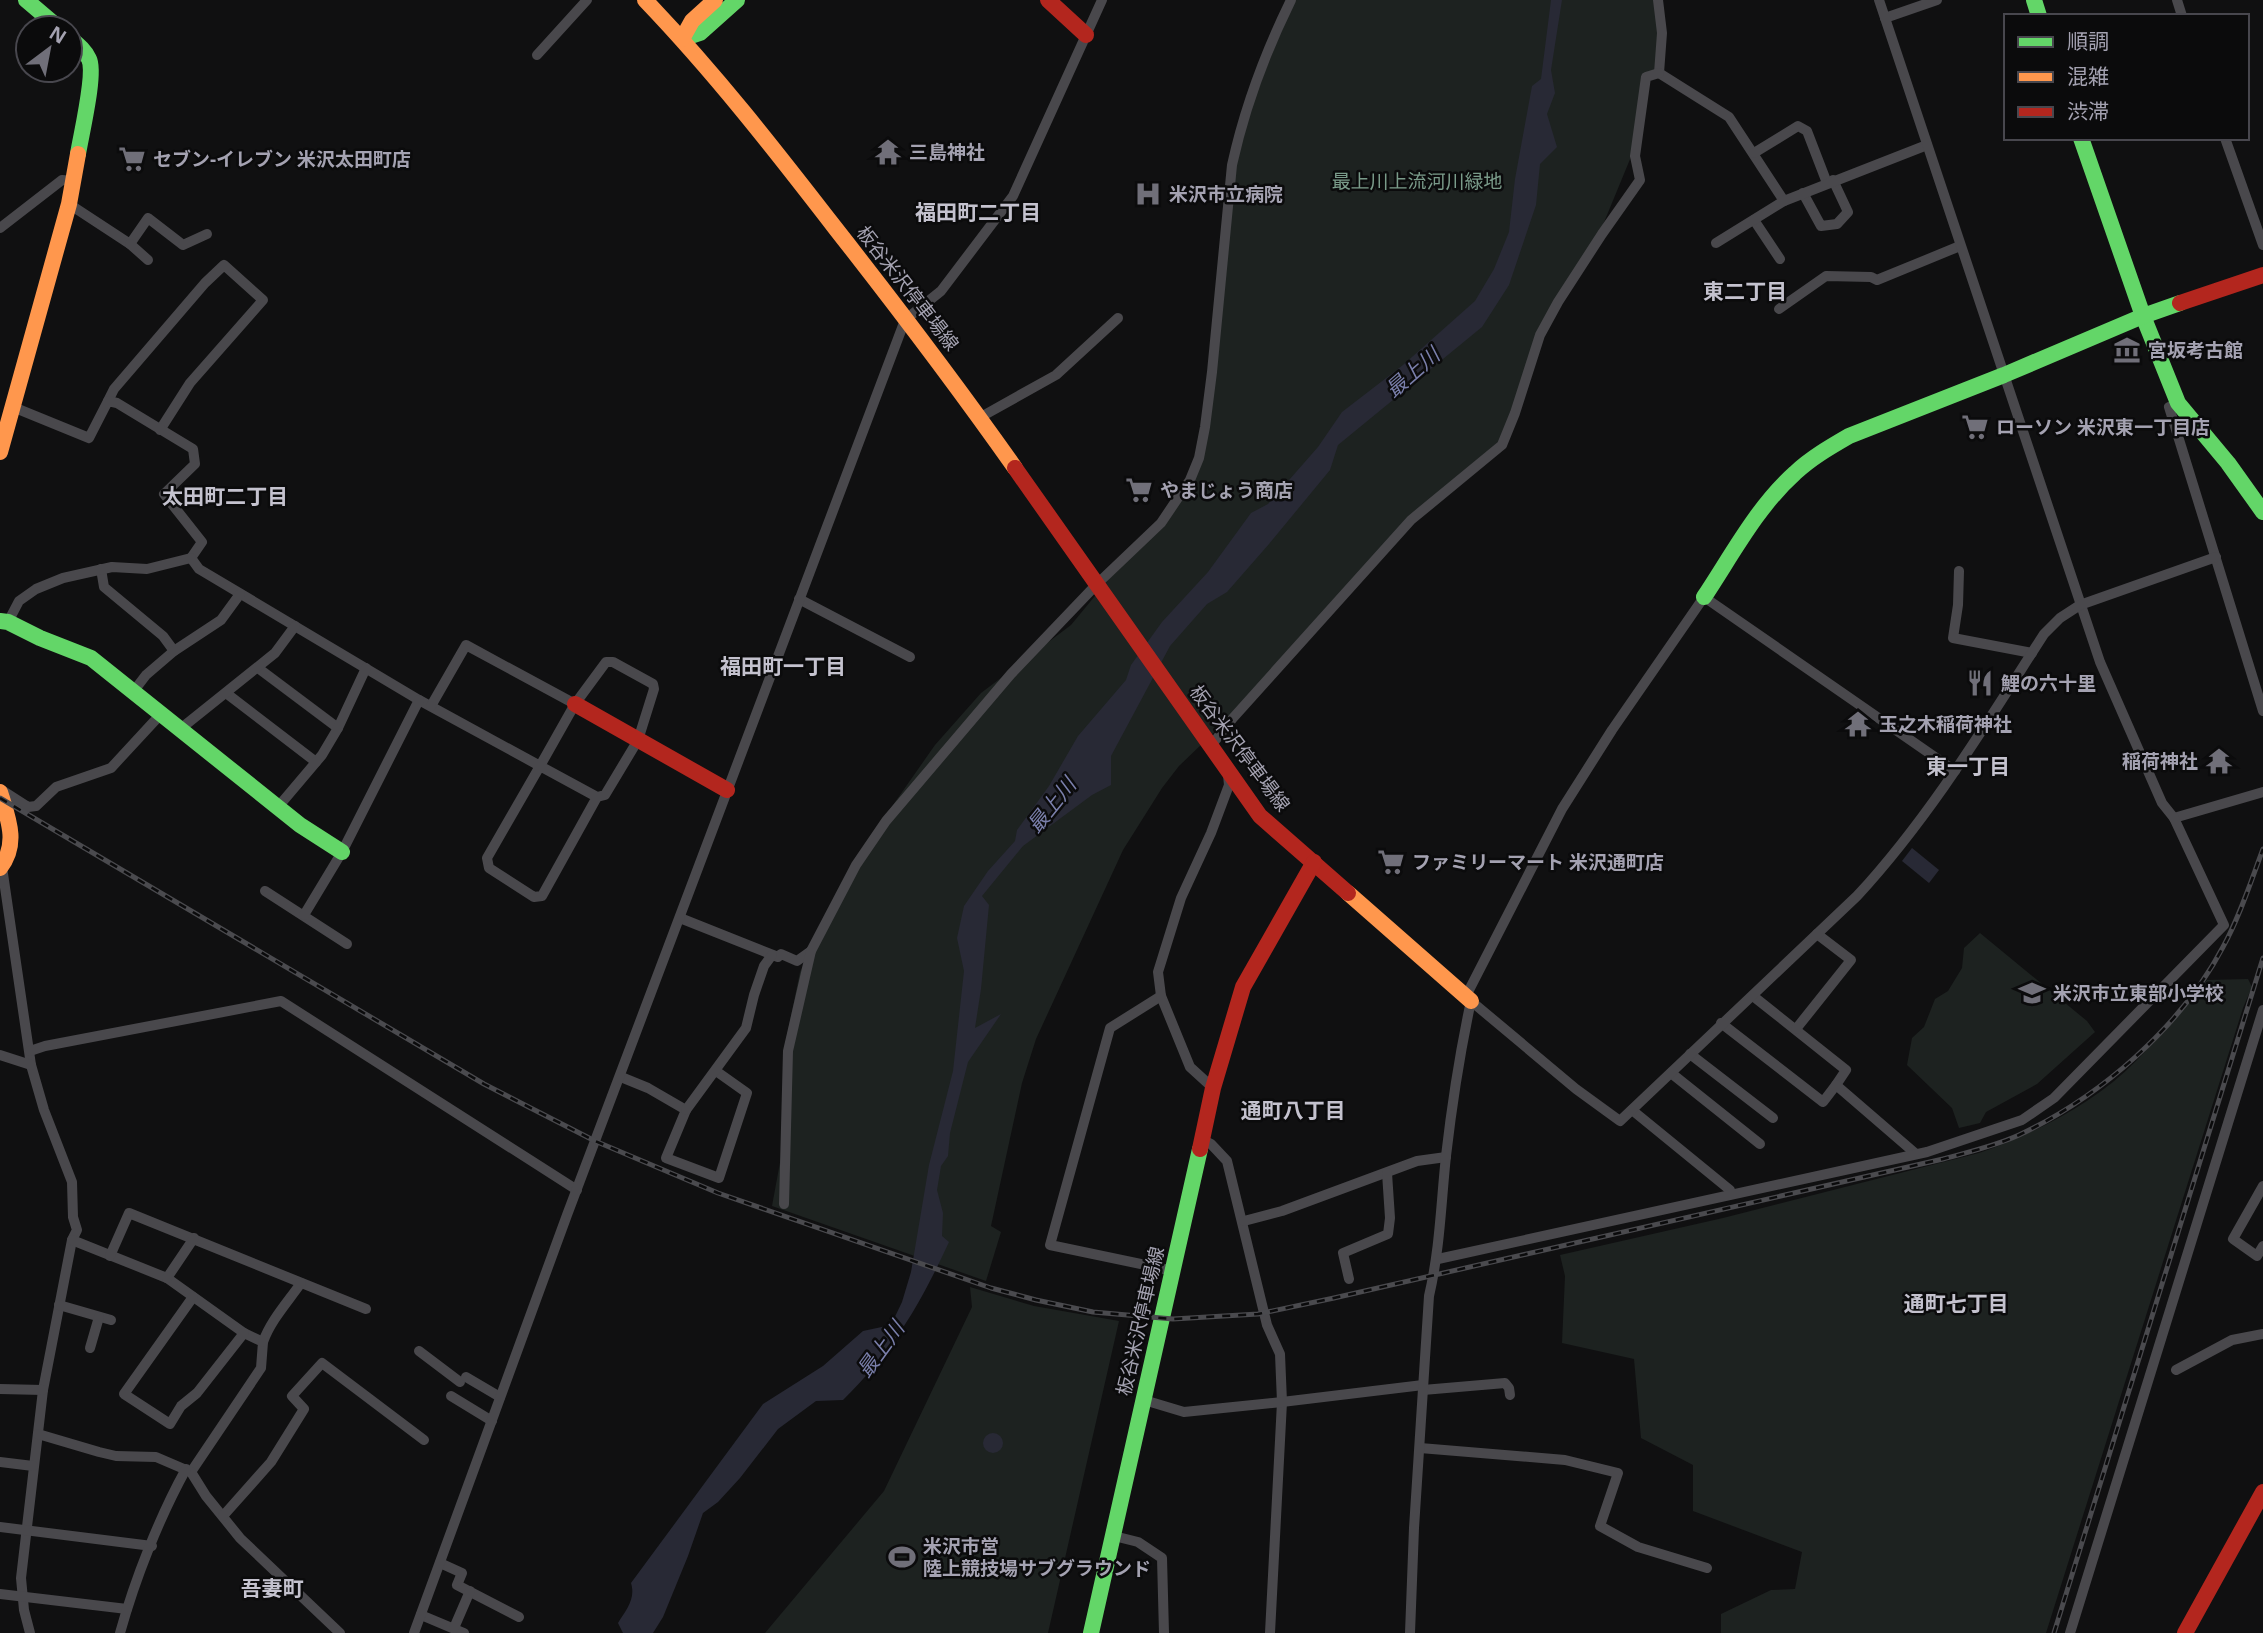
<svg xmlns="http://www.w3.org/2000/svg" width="2263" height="1633" viewBox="0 0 2263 1633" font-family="'Open Sans','Noto Sans JP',sans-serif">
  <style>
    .green { fill: #1d2220 }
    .water { fill: #282935 }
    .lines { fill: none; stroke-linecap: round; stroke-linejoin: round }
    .street { stroke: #49484c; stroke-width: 10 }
    .fast { stroke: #63d668; stroke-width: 16 }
    .slow { stroke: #ff974d; stroke-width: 16 }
    .jam { stroke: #b3261e; stroke-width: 16 }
    .rail-casing { stroke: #4a4a4e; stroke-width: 5 }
    .rail { stroke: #0b0b0c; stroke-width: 2.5; stroke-dasharray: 8; stroke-linecap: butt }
    .labels { text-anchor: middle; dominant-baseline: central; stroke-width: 5; stroke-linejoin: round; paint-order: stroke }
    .poi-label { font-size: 19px; font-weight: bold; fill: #a4a2b1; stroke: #0b0b0c; text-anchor: start }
    .park-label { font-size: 19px; fill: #7a9b8a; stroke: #0b0b0c }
    .street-label { font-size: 19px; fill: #a4a2b1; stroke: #0b0b0c }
    .neighbourhood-label { font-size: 21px; font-weight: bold; fill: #c4c2ce; stroke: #0b0b0c }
    .water-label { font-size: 21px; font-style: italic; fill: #7a7fab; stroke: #0b0b0c }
  </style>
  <rect width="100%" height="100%" fill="#101011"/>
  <!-- green -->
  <g class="green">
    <path d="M 1294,0 L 1654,0 L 1659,36 L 1656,70 L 1644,76 L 1633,152 L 1600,232 L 1555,300 L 1499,442 L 1410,518 L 1230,717 L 1179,766 L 1162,788 L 1123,850 L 1036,1039 L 1022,1083 L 991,1226 L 1001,1232 L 986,1281 L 772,1206 L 783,1146 L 784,1050 L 800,972 L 853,862 L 935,745 L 981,693 L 1071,625 L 1109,579 L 1163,526 L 1194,483 L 1207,427 L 1235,166 L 1246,119 Z"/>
    <path d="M 1980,933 L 2087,1021 L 2095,1032 L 2037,1084 L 1986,1112 L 1980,1123 L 1959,1128 L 1952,1108 L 1907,1065 L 1912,1038 L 1924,1027 L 1935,999 L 1948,991 L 1962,968 L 1964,948 Z"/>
    <path d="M 2248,979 L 2252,987 L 2243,1008 L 2046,1633 L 1721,1633 L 1721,1614 L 1771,1590 L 1795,1589 L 1802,1552 L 1693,1511 L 1693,1465 L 1641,1438 L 1634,1359 L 1562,1343 L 1565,1276 L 1560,1255 L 1723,1218 L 1979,1153 C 2035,1133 2094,1104 2136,1061 C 2161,1035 2184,1007 2207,980 Z"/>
    <path d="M 970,1287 L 1034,1306 L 1119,1321 L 1048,1633 L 765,1633 L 884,1491 L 972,1307 Z"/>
  </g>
  <!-- water -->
  <g class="water">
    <path d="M 1551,0 L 1562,0 L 1551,70 L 1555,93 L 1547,114 L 1557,147 L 1540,164 L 1536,205 L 1509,285 L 1482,327 L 1338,445 L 1330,470 L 1269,544 L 1227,592 L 1207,604 L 1170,646 L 1111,756 L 1111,785 L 1092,795 L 1023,846 L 982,896 L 989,905 L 981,989 L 975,1028 L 1001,1014 L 968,1062 L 950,1133 L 948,1156 L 941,1166 L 937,1190 L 943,1213 L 942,1236 L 949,1242 C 920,1305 893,1351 843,1400 L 816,1401 L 778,1429 L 740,1478 L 718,1502 L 703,1513 L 688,1556 L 663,1617 L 653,1633 L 623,1633 L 618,1623 C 626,1610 636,1599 631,1583 L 763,1404 L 823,1366 L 863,1331 L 891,1325 L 902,1302 L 911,1272 L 929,1165 L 953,1071 L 964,971 L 957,938 L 964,906 L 988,871 L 1015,841 L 1017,830 L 1049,786 L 1078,736 L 1126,680 L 1131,665 L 1162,622 L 1208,572 L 1251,513 L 1268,504 L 1318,447 L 1342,412 L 1403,365 L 1475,301 L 1494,269 L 1509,232 L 1515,179 L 1532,86 L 1541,79 Z"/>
    <path d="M 1912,848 L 1939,870 L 1929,883 L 1902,861 Z"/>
    <circle cx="993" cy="1443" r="10"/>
  </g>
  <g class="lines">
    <!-- street -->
    <g class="street">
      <path d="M 1658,0 L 1662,33 L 1659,73"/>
      <path d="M 2177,0 L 2182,16"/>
      <path d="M 1885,18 L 1937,0"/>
      <path d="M 537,55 L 587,0"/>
      <path d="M 1659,73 L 1729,117 L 1784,201"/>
      <path d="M 2225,138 L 2263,245"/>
      <path d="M 1754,153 L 1798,126 L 1807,131 L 1827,183"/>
      <path d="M 1803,193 L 1821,226 L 1837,224 L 1848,212 L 1833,180"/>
      <path d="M 69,204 L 130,244 L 148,218 L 183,245 L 207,234"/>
      <path d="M 1754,220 L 1780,259"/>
      <path d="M 0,228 L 62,180 L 73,181"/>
      <path d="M 1716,243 L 1784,201 L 1927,145"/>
      <path d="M 130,244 L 148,260"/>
      <path d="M 1779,309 L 1826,276 L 1871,277 L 1877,280 L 1960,246"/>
      <path d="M 108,401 L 114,389 L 205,283 L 224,265 L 263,300 L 190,383 L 160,430"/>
      <path d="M 2178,403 L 2169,407 L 2263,711"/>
      <path d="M 13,407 L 89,438 L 108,401 L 117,403 L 193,449 L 195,464 L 164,494 L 202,542 L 191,558"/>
      <path d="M 979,418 L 1056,375 L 1118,318"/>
      <path d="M 101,569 L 104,587 L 163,636 L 174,651"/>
      <path d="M 1959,571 L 1958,605 L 1953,638 L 2032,653"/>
      <path d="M 799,599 L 910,657"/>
      <path d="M 8,622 L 19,601 L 36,589 L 63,578 L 112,567 L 147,569 L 191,558 L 199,569 L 419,700 L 540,766 L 575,704 L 606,662 L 613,662 L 653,684 L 654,689 L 638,740 L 605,795 L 597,797 L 542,896 L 534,897 L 489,868 L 487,858 L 540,766 L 597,797"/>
      <path d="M 258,668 L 338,728"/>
      <path d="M 133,692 L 146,675 L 174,651 L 221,620 L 240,594"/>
      <path d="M 226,693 L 316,762"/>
      <path d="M 431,706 L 466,645 L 575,704"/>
      <path d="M 179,730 L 275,653 L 295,626"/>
      <path d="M 1210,747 L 1233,718 L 1411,520 L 1502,445 L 1515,413 L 1540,335 L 1558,302 L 1602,234 L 1640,180 L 1635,156 L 1646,77 L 1659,73"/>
      <path d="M 0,789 L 28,807 L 36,806 L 56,787 L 111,768 L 160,715"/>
      <path d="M 278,807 L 322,755 L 338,728 L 366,668"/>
      <path d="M 2174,818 L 2263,792"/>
      <path d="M 2,867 L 31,1065 L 44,1110 L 72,1182 L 73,1217 L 77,1230 L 72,1240 L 43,1390 L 21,1578 L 24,1610 L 30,1633"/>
      <path d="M 265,891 L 347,944"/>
      <path d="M 304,915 L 342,852 L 419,700"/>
      <path d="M 680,918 L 778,957 L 781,954 L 797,961 L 811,951"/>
      <path d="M 1161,996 L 1110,1028 L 1050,1245 L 1174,1271"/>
      <path d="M 1466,996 L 1562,809 L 1612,730 L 1704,597 L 1955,771"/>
      <path d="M 1753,996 L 1846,1070 L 1836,1085"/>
      <path d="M 1721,1023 L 1823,1102 L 1836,1085 L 1916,1154"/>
      <path d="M 1796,1029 L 1851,960 L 1817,934"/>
      <path d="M 30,1051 L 45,1046 L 281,1001 L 577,1190"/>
      <path d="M 1690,1054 L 1773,1118"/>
      <path d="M 0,1055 L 31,1065"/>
      <path d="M 1671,1073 L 1760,1144"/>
      <path d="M 621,1077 L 648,1088 L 686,1110 L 666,1158 L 719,1178 L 747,1093 L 716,1071"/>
      <path d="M 1213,1088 L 1190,1067 L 1161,996 L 1158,972 L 1181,898 L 1211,833 L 1229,785 L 1228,775"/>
      <path d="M 686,1110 L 746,1028 L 754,995 L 764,966 L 772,955"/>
      <path d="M 1632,1110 L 1730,1190"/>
      <path d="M 1201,1139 L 1211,1144 L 1227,1161 L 1267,1325 L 1280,1354 L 1282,1402 L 1270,1633"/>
      <path d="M 2263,1186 L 2233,1239 L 2257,1256 L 2263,1246"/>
      <path d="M 784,1204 L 788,1051 L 811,951 L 856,865 L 886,821 L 1011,674 L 1096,585 L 1161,523 L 1190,480 L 1199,458 L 1205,427 L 1212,372 L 1232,165 C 1245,106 1265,53 1291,0"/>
      <path d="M 1244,1221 L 1282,1211 L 1417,1161 L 1446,1157"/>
      <path d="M 72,1240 L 167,1278 L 244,1333 L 263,1342 L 261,1368 L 191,1472"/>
      <path d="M 110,1256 L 129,1213 L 366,1309"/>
      <path d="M 1438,1259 L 1927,1152 L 2022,1120 L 2054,1098 L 2224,925 L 2174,818 L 2162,803 L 2100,662 L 1879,0"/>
      <path d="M 167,1278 L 194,1238"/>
      <path d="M 1349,1279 L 1343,1253 L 1388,1234 L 1390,1218 L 1387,1173"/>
      <path d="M 193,1297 L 124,1394 L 170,1424 L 181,1406 L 197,1393 L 244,1333"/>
      <path d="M 59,1305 L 111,1320"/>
      <path d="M 263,1342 C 271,1320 287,1303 301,1283"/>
      <path d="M 90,1348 L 99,1317"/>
      <path d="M 419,1351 L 460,1382"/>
      <path d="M 2176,1370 L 2232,1340 L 2263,1334"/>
      <path d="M 466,1377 L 500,1397"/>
      <path d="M 0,1389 L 43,1390"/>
      <path d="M 1423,1390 L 1505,1383 L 1509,1388 L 1510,1395"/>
      <path d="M 451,1396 L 492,1421"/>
      <path d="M 1144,1400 L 1184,1412 L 1282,1402 L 1423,1385"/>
      <path d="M 38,1434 L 99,1452 L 116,1456 L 156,1457 L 191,1472 L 206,1496 L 240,1538 L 340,1633"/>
      <path d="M 1420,1448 L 1565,1460 L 1618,1473 L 1600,1526 L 1638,1547 L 1707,1568"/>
      <path d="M 0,1462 L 33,1466"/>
      <path d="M 223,1516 L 271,1462 L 304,1409 L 292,1396 L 322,1363 L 424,1440"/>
      <path d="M 0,1527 L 152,1546"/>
      <path d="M 1114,1536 L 1138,1542 L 1162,1558 L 1164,1633"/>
      <path d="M 440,1563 L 462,1573 L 457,1585 L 519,1617"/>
      <path d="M 0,1594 L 127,1609"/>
      <path d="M 421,1615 L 464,1633"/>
      <path d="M 454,1628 L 470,1591"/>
      <path d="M 120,1633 C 135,1579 159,1518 186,1469"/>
      <path d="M 414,1633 L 567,1215 L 905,320 L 941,291 L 1013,196 L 1102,0"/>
      <path d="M 1410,1633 L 1414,1528 L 1429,1296 C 1440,1249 1441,1203 1446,1156 C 1452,1104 1460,1052 1471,1001 L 1576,1089 L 1620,1121 L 1857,896 C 1930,817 1986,724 2044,634 L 2060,618 L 2080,605 L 2216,557"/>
      <path d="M 2070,1633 L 2263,1010"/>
    </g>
    <!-- fast -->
    <g class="fast">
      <path d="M 26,0 L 59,28"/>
      <path d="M 2034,0 L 2039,16"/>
      <path d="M 70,38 C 77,44 85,50 89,59 C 96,73 81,135 78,154"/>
      <path d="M 682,39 L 700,33 L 737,0"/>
      <path d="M 2081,138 L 2143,316 L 2178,403 L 2228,463 L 2263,512"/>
      <path d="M 1704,597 C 1732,555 1757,507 1795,473 C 1811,458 1830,447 1849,436 L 2004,375 L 2143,316 L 2180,303"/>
      <path d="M 0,621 L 8,622 L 40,638 L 91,658 L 300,825 L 342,852"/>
      <path d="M 1091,1633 L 1200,1149"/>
    </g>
    <!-- slow -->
    <g class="slow">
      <path d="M 645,0 C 714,72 775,150 836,229 C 898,308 958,387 1015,468"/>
      <path d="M 682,39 L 692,21 L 715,0"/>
      <path d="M 0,452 L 69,204 L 78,154"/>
      <path d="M 0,792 C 8,818 19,844 0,868"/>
      <path d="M 1348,893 L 1471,1001"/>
    </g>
    <!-- jam -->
    <g class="jam">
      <path d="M 1048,0 L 1086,35"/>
      <path d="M 2180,303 L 2263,275"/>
      <path d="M 1015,468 L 1260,816 L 1348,893"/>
      <path d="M 575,704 L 727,790"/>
      <path d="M 1200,1149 L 1213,1088 L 1243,987 L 1314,862"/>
      <path d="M 2185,1633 L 2263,1492"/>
    </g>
    <!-- rail casing -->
    <g class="rail-casing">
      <g id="rail">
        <path d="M 0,798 L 484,1084 L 595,1141 L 718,1193 L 991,1288 L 1036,1300 L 1093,1312 L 1173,1319 L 1258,1314 L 1334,1298 L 1943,1159 C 1969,1152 1995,1146 2019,1135 C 2100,1097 2181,1027 2223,947 C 2240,916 2251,881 2263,849"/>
        <path d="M 2054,1633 L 2263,958"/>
      </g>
    </g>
    <!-- rail -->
    <use href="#rail" class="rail"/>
  </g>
  <!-- icons -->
  <defs>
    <g id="temple-bare" transform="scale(2.1)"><path d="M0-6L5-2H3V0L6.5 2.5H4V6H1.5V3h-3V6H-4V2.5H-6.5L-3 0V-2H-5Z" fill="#706f79" stroke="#0b0b0c" stroke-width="2.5" paint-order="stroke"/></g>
    <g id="supermarket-bare" transform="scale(2.1)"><path d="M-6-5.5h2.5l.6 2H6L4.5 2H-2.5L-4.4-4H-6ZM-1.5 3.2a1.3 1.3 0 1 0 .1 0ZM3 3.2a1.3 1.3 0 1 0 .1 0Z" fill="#706f79" stroke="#0b0b0c" stroke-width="2.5" paint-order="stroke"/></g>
    <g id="hospital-bare" transform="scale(2.1)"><path d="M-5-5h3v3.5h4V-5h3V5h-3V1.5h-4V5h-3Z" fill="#706f79" stroke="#0b0b0c" stroke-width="2.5" paint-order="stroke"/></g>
    <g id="museum-bare" transform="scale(2.1)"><path d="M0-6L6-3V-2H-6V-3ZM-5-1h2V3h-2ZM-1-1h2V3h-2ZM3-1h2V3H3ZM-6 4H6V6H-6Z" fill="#706f79" stroke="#0b0b0c" stroke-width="2.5" paint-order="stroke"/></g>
    <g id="restaurant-bare" transform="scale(2.1)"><path d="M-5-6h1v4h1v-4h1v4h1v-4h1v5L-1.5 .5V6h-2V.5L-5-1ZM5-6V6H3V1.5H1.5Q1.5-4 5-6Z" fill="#706f79" stroke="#0b0b0c" stroke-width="2.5" paint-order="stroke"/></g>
    <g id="school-bare" transform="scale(2.1)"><path d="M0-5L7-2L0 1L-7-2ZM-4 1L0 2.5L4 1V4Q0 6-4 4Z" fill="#706f79" stroke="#0b0b0c" stroke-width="2.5" paint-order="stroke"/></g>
    <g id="stadium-bare" transform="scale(2.1)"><path d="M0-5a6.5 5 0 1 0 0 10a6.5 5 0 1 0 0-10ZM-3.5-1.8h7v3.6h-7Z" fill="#706f79" stroke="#0b0b0c" stroke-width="2.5" paint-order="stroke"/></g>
  </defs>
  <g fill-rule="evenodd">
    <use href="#temple-bare" x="888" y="152"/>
    <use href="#supermarket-bare" x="132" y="159"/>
    <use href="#hospital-bare" x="1148" y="194"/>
    <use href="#museum-bare" x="2127" y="350"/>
    <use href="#supermarket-bare" x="1975" y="427"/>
    <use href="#supermarket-bare" x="1139" y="490"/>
    <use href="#restaurant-bare" x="1980" y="683"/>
    <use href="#temple-bare" x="1858" y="724"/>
    <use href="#temple-bare" x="2219" y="761"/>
    <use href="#supermarket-bare" x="1391" y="862"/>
    <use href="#school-bare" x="2032" y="993"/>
    <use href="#stadium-bare" x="902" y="1557"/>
  </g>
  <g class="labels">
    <!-- poi labels -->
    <g class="poi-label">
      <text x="909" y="152">三島神社</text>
      <text x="153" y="159">セブン-イレブン 米沢太田町店</text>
      <text x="1169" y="194">米沢市立病院</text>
      <text x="2148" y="350">宮坂考古館</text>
      <text x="1996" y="427">ローソン 米沢東一丁目店</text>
      <text x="1160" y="490">やまじょう商店</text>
      <text x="2001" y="683">鯉の六十里</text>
      <text x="1879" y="724">玉之木稲荷神社</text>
      <text x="2198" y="761" text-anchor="end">稲荷神社</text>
      <text x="1412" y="862">ファミリーマート 米沢通町店</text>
      <text x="2053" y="993">米沢市立東部小学校</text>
      <text x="923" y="1546">米沢市営<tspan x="923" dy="22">陸上競技場サブグラウンド</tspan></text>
    </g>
    <!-- park labels -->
    <g class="park-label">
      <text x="1417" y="181">最上川上流河川緑地</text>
    </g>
    <!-- street labels -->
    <g class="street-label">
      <text transform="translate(908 288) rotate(52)">板谷米沢停車場線</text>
      <text transform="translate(1240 748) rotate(53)">板谷米沢停車場線</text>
      <text transform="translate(1140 1321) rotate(-77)">板谷米沢停車場線</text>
    </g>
    <!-- neighbourhood labels -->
    <g class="neighbourhood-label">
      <text x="978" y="212">福田町二丁目</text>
      <text x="1745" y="291">東二丁目</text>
      <text x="225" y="496">太田町二丁目</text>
      <text x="783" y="666">福田町一丁目</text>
      <text x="1968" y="766">東一丁目</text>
      <text x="1293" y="1110">通町八丁目</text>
      <text x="1956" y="1303">通町七丁目</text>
      <text x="272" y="1588">吾妻町</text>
    </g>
    <!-- water labels -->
    <g class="water-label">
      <text transform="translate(1412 372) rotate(-41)">最上川</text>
      <text transform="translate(1051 805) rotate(-51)">最上川</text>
      <text transform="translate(880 1349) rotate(-54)">最上川</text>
    </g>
  </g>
  <!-- legend -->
  <rect x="2004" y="14" width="245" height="126" fill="#0b0b0c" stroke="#48474e" stroke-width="2"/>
  <rect x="2018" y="37" width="35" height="10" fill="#63d668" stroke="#48474e" stroke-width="2"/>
  <text x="2067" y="49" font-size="21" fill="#a4a2b1">順調</text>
  <rect x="2018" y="72" width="35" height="10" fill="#ff974d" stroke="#48474e" stroke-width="2"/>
  <text x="2067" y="84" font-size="21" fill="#a4a2b1">混雑</text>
  <rect x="2018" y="107" width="35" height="10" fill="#b3261e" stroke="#48474e" stroke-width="2"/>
  <text x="2067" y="119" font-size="21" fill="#a4a2b1">渋滞</text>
  <!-- north arrow -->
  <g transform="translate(49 49) rotate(32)"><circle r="33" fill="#0b0b0c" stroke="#48474e" stroke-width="2"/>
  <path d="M0-5L12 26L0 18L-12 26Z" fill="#706f79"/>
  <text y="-10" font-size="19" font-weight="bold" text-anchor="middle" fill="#a4a2b1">N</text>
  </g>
</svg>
